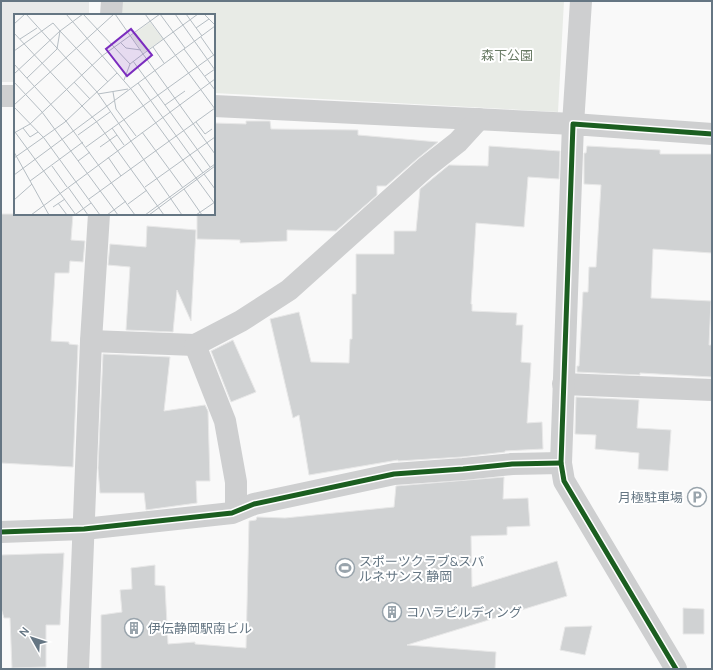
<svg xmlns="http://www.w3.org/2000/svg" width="713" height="670" viewBox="0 0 713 670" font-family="Manrope,'Noto Sans JP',sans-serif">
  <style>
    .built { fill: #e8e9e9 }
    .green { fill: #e8ebe6 }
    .building { fill: #d0d2d3; stroke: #e8e8e8 }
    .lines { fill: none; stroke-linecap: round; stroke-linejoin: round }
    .minor { stroke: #cecfd0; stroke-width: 22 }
    .cycleway-casing { stroke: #fff; stroke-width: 8 }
    .cycleway { stroke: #1b5e20; stroke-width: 5 }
    .labels { text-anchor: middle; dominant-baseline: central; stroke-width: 4; stroke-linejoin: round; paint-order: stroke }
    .park-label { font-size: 13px; fill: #687a64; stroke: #fff }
    .poi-label { font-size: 13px; fill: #657683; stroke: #fff; text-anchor: start }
    .inset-road { fill: none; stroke: #b5bdc3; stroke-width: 1 }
    .view { fill: #7b2cbf; fill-opacity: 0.15; stroke: #7b2cbf; stroke-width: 2 }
    .inset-edge { fill: none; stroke: #657683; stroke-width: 2 }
  </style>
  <rect width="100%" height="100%" fill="#f9f9f9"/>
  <!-- built -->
  <path class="built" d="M 1,1 L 89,1 L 89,15 L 15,15 L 15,82 L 1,82 Z"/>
  <!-- green -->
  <path class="green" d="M 120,1 L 564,1 L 558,112 L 214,93 L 214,15 L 119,15 Z"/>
  <!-- building -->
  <g class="building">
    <path d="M 246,121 L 270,121 L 271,129 L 358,130 L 358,135 L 438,142 L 417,159 L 386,186 L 377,186 L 377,195 L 336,231 L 287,230 L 287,241 L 240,243 L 240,240 L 197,239 L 197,214 L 214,214 L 214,123 L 246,124 Z"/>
    <path d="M 489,146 L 560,151 L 559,179 L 528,177 L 524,227 L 476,223 L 471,304 L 472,304 L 472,311 L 517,313 L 516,325 L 523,325 L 521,362 L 531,363 L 527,423 L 542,422 L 543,449 L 505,451 L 505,452 L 462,457 L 398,461 L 398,460 L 309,475 L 299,415 L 293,418 L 270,319 L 299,312 L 311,362 L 349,363 L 350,339 L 352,339 L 352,294 L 356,294 L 356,254 L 394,254 L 394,231 L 416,231 L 420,189 L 449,165 L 488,166 Z"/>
    <path d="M 587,146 L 660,150 L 660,154 L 712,154 L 712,253 L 653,249 L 651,298 L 711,301 L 709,345 L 712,345 L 712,377 L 640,373 L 640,375 L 577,372 L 577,366 L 579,366 L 583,292 L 588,292 L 589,267 L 596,267 L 601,185 L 584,184 L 584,153 L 586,153 Z"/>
    <path d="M 1,214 L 73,214 L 71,240 L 85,241 L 83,262 L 70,261 L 69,273 L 55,273 L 51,341 L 69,342 L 69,344 L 78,345 L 73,467 L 1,463 Z"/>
    <path d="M 147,226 L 196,230 L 191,321 L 177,290 L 173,332 L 126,330 L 130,267 L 108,265 L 110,244 L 146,247 Z"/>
    <path d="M 233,340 L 256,392 L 231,402 L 211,351 Z"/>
    <path d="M 103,354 L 170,357 L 164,411 L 205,405 L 208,411 L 210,481 L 196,481 L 197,503 L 146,510 L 144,493 L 100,493 L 98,468 Z"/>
    <path d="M 576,397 L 639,400 L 637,428 L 671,430 L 668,471 L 638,469 L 639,453 L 595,449 L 596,435 L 575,434 Z"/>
    <path d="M 504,477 L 503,499 L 528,498 L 530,526 L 507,527 L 507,535 L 471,536 L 472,587 L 557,561 L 567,596 L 407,645 L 496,652 L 495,669 L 101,669 L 101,615 L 122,612 L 120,590 L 132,589 L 131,568 L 155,565 L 155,585 L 165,586 L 168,644 L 195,642 L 195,644 L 246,648 L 249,521 L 256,520 L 257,517 L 285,518 L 394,507 L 396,486 Z"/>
    <path d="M 64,553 L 60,625 L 46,625 L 46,667 L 12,668 L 10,618 L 4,618 L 1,608 L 1,555 Z"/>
    <path d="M 683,608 L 704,609 L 704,634 L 683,634 Z"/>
    <path d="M 592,626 L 585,655 L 560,650 L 565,627 Z"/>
  </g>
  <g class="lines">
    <!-- minor -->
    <g class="minor">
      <path d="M 111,15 L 112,1"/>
      <path d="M 1,96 L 15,96"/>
      <path d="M 214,106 L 573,124 L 581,1"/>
      <path d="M 91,341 L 195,345 L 241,321 L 289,290 L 425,168 L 458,142 L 479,119"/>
      <path d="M 195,345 L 225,421 L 236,482 L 236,511"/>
      <path d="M 563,384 L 712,390"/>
      <path d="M 1,532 L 84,529 L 232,513 L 254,504 L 394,474 L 463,469 L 512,464 L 561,463"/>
      <path d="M 78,669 L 91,341 L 99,214"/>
      <path d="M 676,669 L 564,481 L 561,463 L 573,124 L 712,134"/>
    </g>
    <!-- cycleway casing -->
    <g class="cycleway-casing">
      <g id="cycleway">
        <path d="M 1,532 L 84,529 L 232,513 L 254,504 L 394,474 L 463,469 L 512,464 L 561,463"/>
        <path d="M 676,669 L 564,481 L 561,463 L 573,124 L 712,134"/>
      </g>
    </g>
    <!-- cycleway -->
    <use href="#cycleway" class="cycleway"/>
  </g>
  <!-- icons -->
  <defs>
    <g id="parking-ring" transform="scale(1)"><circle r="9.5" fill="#fff" stroke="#99a4ac" stroke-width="1.5"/><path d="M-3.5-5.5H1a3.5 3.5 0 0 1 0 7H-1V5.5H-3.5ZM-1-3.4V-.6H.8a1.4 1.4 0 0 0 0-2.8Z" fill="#99a4ac"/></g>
    <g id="stadium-ring" transform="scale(1)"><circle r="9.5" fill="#fff" stroke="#99a4ac" stroke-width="1.5"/><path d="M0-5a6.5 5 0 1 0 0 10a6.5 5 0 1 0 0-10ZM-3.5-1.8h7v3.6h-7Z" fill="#99a4ac"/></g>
    <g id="building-ring" transform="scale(1)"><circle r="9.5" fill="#fff" stroke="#99a4ac" stroke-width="1.5"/><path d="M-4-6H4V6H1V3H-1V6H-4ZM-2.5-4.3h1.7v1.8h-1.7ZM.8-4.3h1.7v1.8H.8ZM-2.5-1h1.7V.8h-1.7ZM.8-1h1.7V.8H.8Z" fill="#99a4ac"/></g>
  </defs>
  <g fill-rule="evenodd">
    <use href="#parking-ring" x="697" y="497"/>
    <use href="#stadium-ring" x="345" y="568"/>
    <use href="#building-ring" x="392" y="612"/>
    <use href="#building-ring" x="134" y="628"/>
  </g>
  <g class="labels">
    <!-- park labels -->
    <g class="park-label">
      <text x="507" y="55">森下公園</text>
    </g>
    <!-- poi labels -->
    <g class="poi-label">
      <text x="683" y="497" text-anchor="end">月極駐車場</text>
      <text x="359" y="561">スポーツクラブ&amp;スパ<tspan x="359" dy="15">ルネサンス 静岡</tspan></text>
      <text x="406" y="612">コハラビルディング</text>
      <text x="148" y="628">伊伝静岡駅南ビル</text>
    </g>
  </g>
  <!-- overview -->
  <g transform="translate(14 14)">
    <rect width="201" height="201" fill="#f9f9f9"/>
    <path d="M 136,8 L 149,25 L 129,39 L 117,22 Z" fill="#e8ebe6"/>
    <path class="inset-road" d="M 12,0 L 83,78 L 168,201M 52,0 L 117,75 L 201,190M 69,0 L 116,50M 101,0 L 129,40 L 184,0M 131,0 L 201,95M 146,0 L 171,34M 161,0 L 201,56M 172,0 L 188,22M 190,0 L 201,11M 0,10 L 11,0M 182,14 L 195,5M 46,17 L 94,68M 0,19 L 82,107 L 150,201M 187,23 L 201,43M 6,25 L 23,14M 107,29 L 112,34 L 127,36M 139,33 L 150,49M 170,35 L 201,76M 0,37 L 39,9 L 46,17 L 0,60M 119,47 L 196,153M 0,50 L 52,107 L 121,201M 191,62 L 201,55M 13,64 L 43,35 L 46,17 L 69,0M 110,66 L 116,50 L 129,40 L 201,140M 0,68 L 28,98 L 104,201M 60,68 L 76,85M 124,69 L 189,159M 99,78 L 102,95 L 122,122M 84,80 L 114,75M 0,91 L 100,0M 151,91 L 171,77M 0,93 L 30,124 L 86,201M 182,108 L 191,120 L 198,115M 9,114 L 16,123 L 24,118M 98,114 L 110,131M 1,118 L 62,201M 128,118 L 169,174M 0,119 L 16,110 L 88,42 L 146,0M 64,121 L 96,98M 72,133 L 201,40M 86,133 L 103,121M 0,138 L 35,201M 94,143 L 107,162M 0,144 L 51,108 L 103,59M 64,147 L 76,138M 38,152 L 53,173M 190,160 L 201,175M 0,161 L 201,12M 16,167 L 69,128M 54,173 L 74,201M 131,173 L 201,123M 170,175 L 188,201M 75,185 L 201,94M 0,186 L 18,170M 44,189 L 53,201M 114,190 L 133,176M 39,193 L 51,185M 62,200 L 77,189M 17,201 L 201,65M 93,201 L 112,187M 131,201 L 201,150M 135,201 L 201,152M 182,201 L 201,188"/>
    <path class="view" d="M 117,15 L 138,41 L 113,62 L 92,35 Z"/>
    <rect width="201" height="201" class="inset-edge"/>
  </g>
  <!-- border -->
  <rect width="713" height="670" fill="none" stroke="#657683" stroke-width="4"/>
  <!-- north arrow -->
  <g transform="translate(32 638) rotate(309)" stroke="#ffffff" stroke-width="3" paint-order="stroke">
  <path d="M0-3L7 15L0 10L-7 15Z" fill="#657683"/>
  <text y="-6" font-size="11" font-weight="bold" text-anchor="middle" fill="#657683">N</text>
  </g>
</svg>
